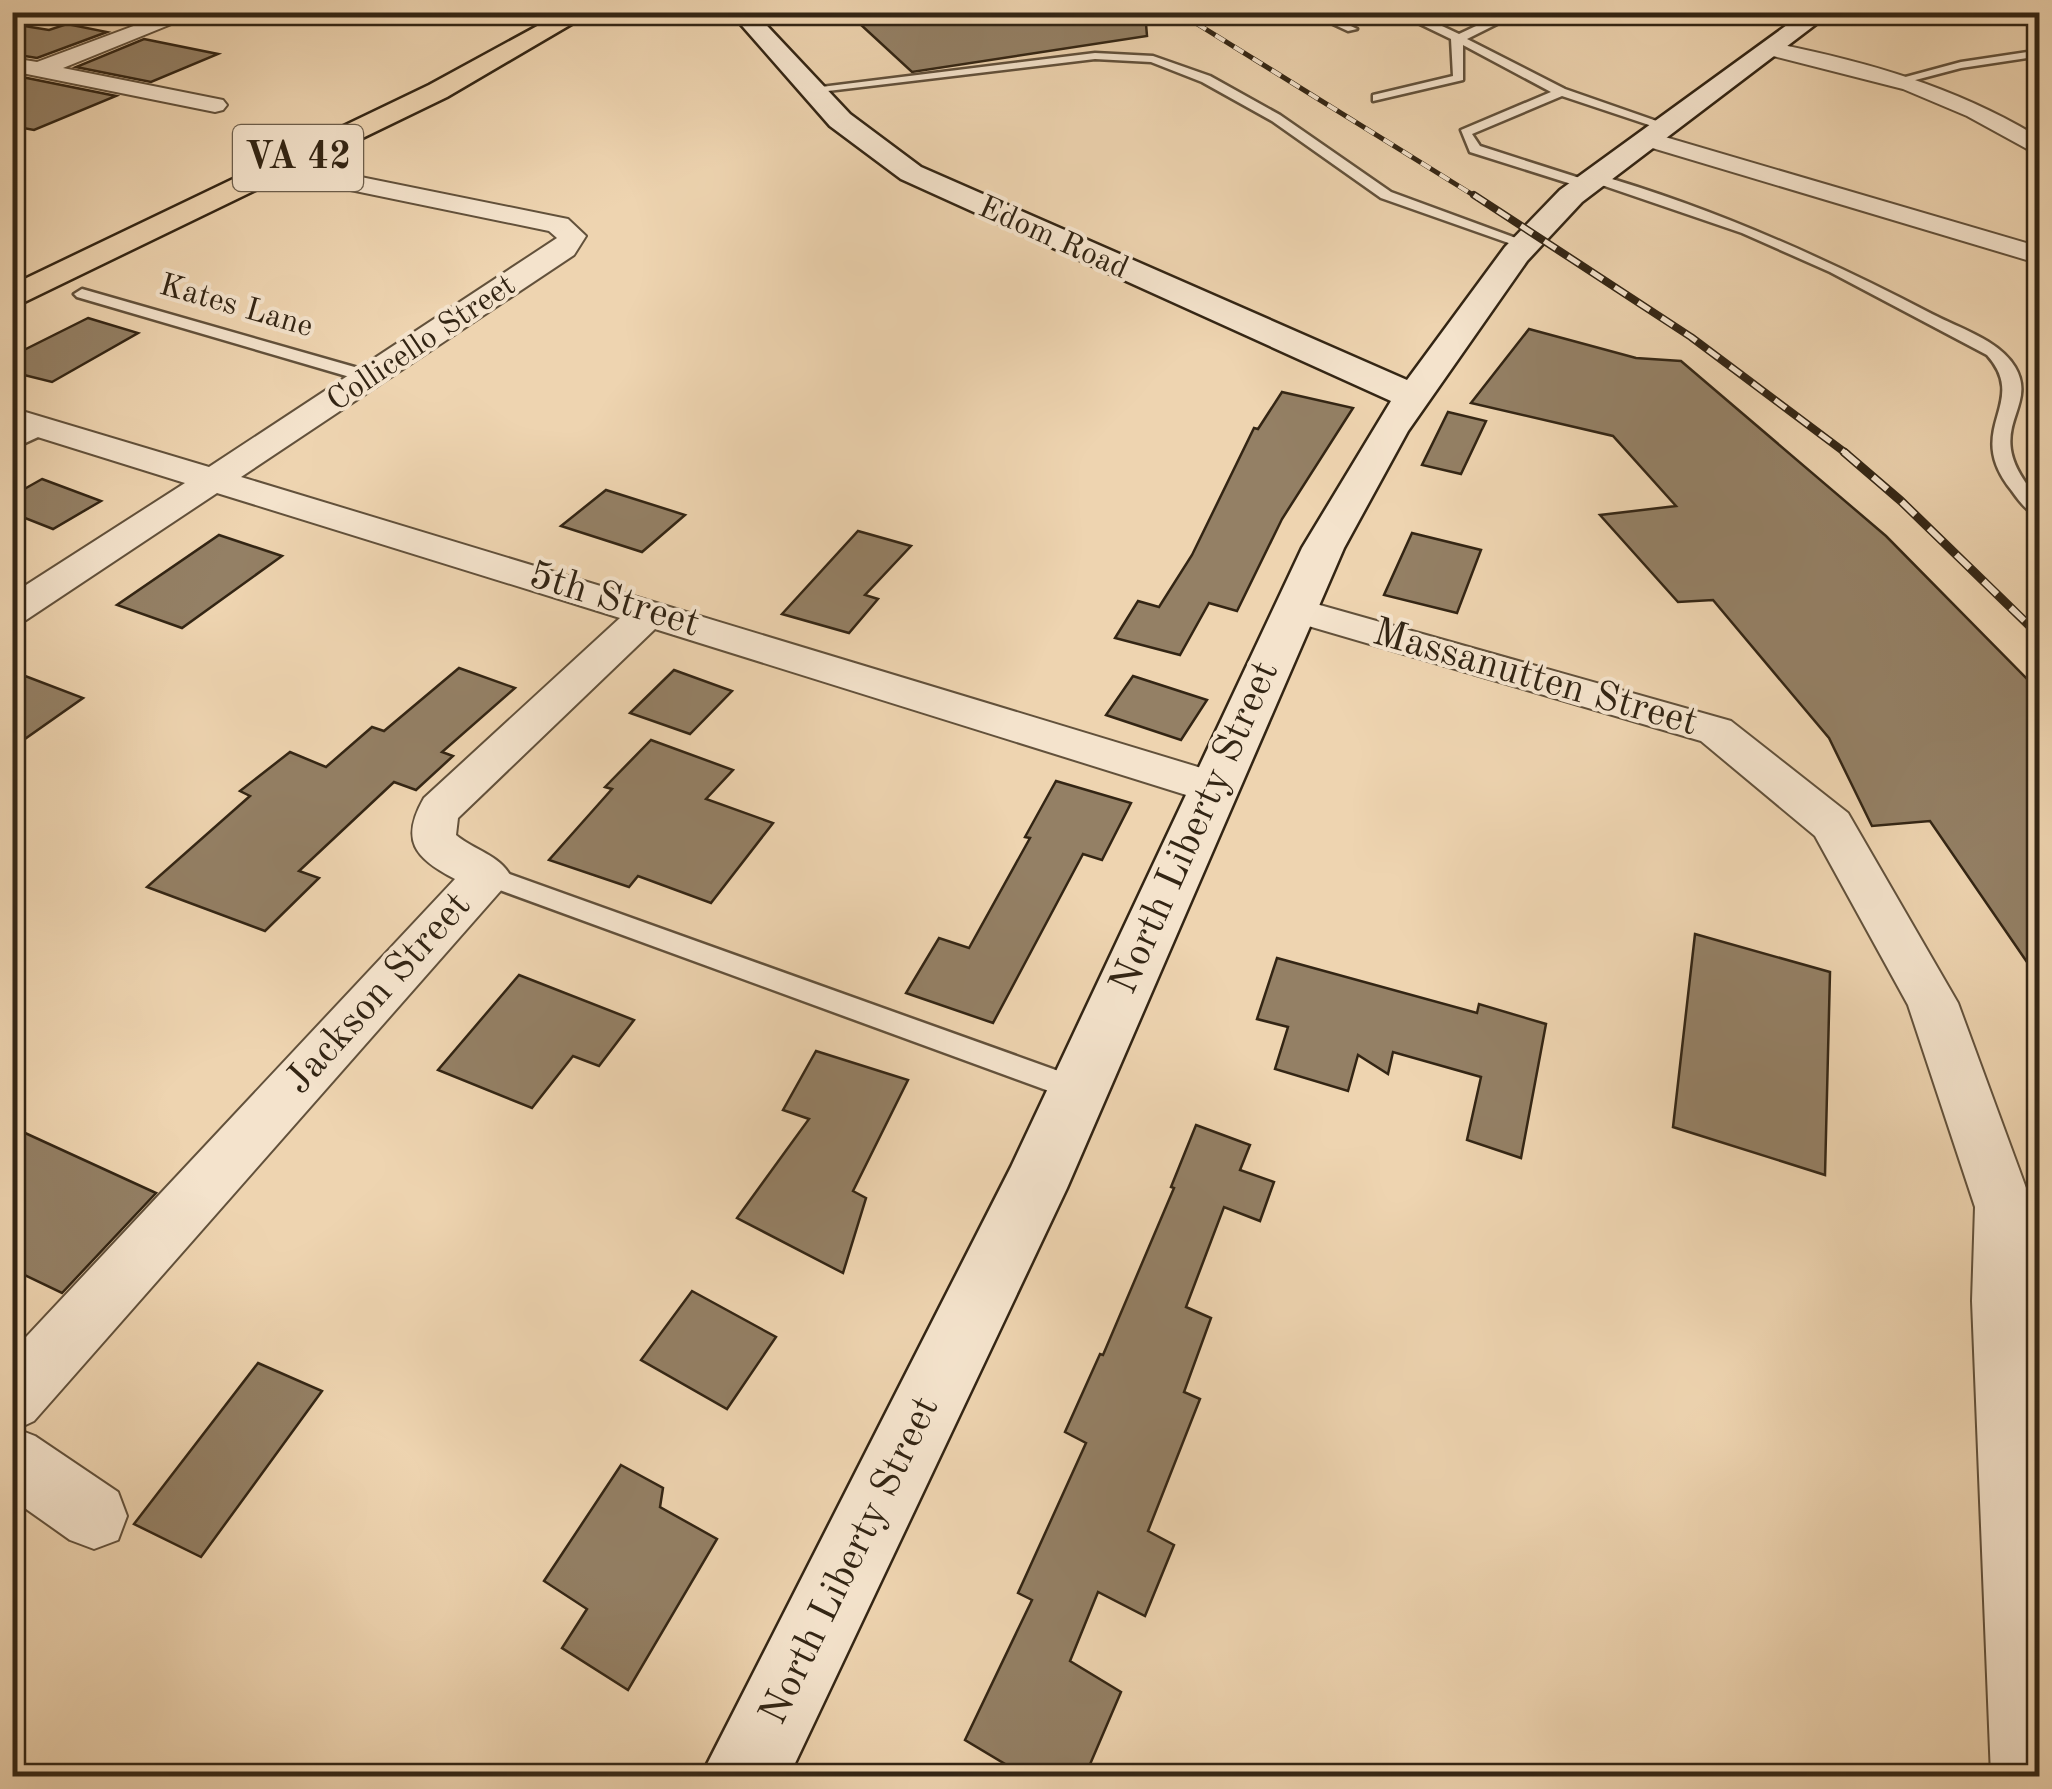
<svg xmlns="http://www.w3.org/2000/svg" width="2052" height="1789" viewBox="0 0 2052 1789" font-family="'Old Standard TT',serif">
  <style>
    .lines { fill: none; stroke-linecap: round; stroke-linejoin: round }
    .stream { fill: #7d6a52; fill-rule: evenodd }
    .building { fill: #948065; stroke: #332514; stroke-width: 2.5 }
    .lane-casing { stroke: #62513b; stroke-width: 5 }
    .street-casing { stroke: #62513b; stroke-width: 4 }
    .secondary-casing { stroke: #332514; stroke-width: 5 }
    .primary-casing { stroke: #332514; stroke-width: 5 }
    .lane { fill: #f4e3cc; fill-rule: evenodd }
    .street { fill: #f4e3cc; fill-rule: evenodd }
    .secondary { fill: #f4e3cc; fill-rule: evenodd }
    .primary { fill: #eed4b0; fill-rule: evenodd }
    .rail-far2-casing { stroke: #332514; stroke-width: 5 }
    .rail-far1-casing { stroke: #332514; stroke-width: 8 }
    .rail-casing { stroke: #332514; stroke-width: 9 }
    .rail-far2 { stroke: #f4e3cc; stroke-width: 4; stroke-dasharray: 11; stroke-linecap: butt }
    .rail-far1 { stroke: #f4e3cc; stroke-width: 5; stroke-dasharray: 14; stroke-linecap: butt }
    .rail { stroke: #f4e3cc; stroke-width: 6; stroke-dasharray: 19; stroke-linecap: butt }
    .labels { text-anchor: middle; dominant-baseline: central; stroke-width: 8; stroke-linejoin: round; paint-order: stroke }
    .far-street-label { font-size: 32px; fill: #332514; stroke: #f4e3cc }
    .shield { fill: #f4e3cc; stroke: #6d5e4b; stroke-width: 2.5 }
    .shield-label { font-size: 38px; font-weight: bold; fill: #332514 }
    .street-label { font-size: 40px; fill: #332514; stroke: #f4e3cc }
  </style>
  <rect width="100%" height="100%" fill="#eed4b0"/>
  <filter id="stains"><feTurbulence type="fractalNoise" baseFrequency=".002" numOctaves="4"/><feColorMatrix values="0 0 0 0 .2 0 0 0 0 .09 0 0 0 0 .02 0 0 0 .5 -.17"/></filter>
  <radialGradient id="worn" r=".72"><stop offset=".6" stop-color="#630" stop-opacity="0"/><stop offset="1" stop-color="#630" stop-opacity=".3"/></radialGradient>
  <g class="lines">
    <!-- stream -->
    <path class="stream" d="M 2033,12 L 2040,12 L 2040,16 Z"/>
  </g>
  <!-- building -->
  <g class="building">
    <path d="M 847,12 L 1145,12 L 1147,36 L 912,72 Z"/>
    <path d="M 12,24 L 49,30 L 67,24 L 107,32 L 37,58 L 12,54 Z"/>
    <path d="M 144,39 L 218,54 L 151,82 L 76,67 Z"/>
    <path d="M 12,75 L 116,96 L 34,130 L 12,126 Z"/>
    <path d="M 88,318 L 138,333 L 52,382 L 12,372 L 12,356 Z"/>
    <path d="M 1529,329 L 1636,358 L 1681,361 L 1886,536 L 2040,692 L 2040,981 L 1930,821 L 1872,826 L 1829,738 L 1713,600 L 1678,602 L 1600,515 L 1676,506 L 1613,436 L 1471,403 Z"/>
    <path d="M 1282,392 L 1353,408 L 1282,519 L 1237,611 L 1209,603 L 1180,655 L 1115,638 L 1138,601 L 1159,607 L 1192,555 L 1254,428 L 1258,429 Z"/>
    <path d="M 1448,412 L 1486,421 L 1461,474 L 1422,465 Z"/>
    <path d="M 42,479 L 101,501 L 53,529 L 12,513 L 12,496 Z"/>
    <path d="M 606,490 L 685,515 L 642,552 L 561,526 Z"/>
    <path d="M 858,531 L 911,546 L 865,595 L 878,599 L 849,633 L 782,614 Z"/>
    <path d="M 1412,533 L 1481,550 L 1457,613 L 1384,595 Z"/>
    <path d="M 219,535 L 282,556 L 182,628 L 117,605 Z"/>
    <path d="M 459,668 L 515,688 L 442,752 L 453,756 L 416,790 L 394,782 L 299,871 L 319,878 L 265,931 L 147,887 L 250,796 L 240,791 L 290,752 L 326,767 L 372,727 L 384,731 Z"/>
    <path d="M 674,670 L 732,691 L 690,734 L 630,713 Z"/>
    <path d="M 12,671 L 83,698 L 12,748 Z"/>
    <path d="M 1133,676 L 1207,700 L 1181,740 L 1106,715 Z"/>
    <path d="M 651,740 L 733,770 L 706,799 L 773,823 L 711,903 L 638,876 L 629,887 L 549,860 L 612,789 L 605,787 Z"/>
    <path d="M 1056,781 L 1131,803 L 1102,860 L 1083,854 L 993,1023 L 906,993 L 939,938 L 969,948 L 1030,838 L 1025,837 Z"/>
    <path d="M 1695,934 L 1830,972 L 1825,1175 L 1673,1127 Z"/>
    <path d="M 1277,958 L 1477,1013 L 1479,1004 L 1546,1024 L 1521,1158 L 1467,1140 L 1481,1077 L 1393,1052 L 1388,1074 L 1358,1055 L 1348,1091 L 1275,1069 L 1288,1027 L 1257,1019 Z"/>
    <path d="M 519,975 L 634,1020 L 599,1066 L 573,1056 L 532,1108 L 438,1070 Z"/>
    <path d="M 816,1051 L 908,1080 L 853,1191 L 866,1198 L 843,1273 L 737,1218 L 809,1119 L 783,1110 Z"/>
    <path d="M 1196,1125 L 1250,1145 L 1240,1170 L 1274,1182 L 1260,1221 L 1224,1207 L 1186,1307 L 1211,1318 L 1184,1392 L 1200,1399 L 1148,1531 L 1174,1545 L 1145,1616 L 1098,1592 L 1070,1661 L 1121,1692 L 1085,1776 L 1025,1776 L 965,1740 L 1032,1600 L 1018,1593 L 1086,1443 L 1065,1432 L 1100,1354 L 1103,1355 L 1174,1188 L 1171,1187 Z"/>
    <path d="M 12,1127 L 156,1193 L 62,1293 L 12,1269 Z"/>
    <path d="M 692,1291 L 776,1337 L 727,1409 L 641,1360 Z"/>
    <path d="M 258,1363 L 322,1391 L 201,1557 L 134,1524 Z"/>
    <path d="M 621,1465 L 663,1488 L 660,1507 L 717,1539 L 628,1690 L 562,1648 L 587,1609 L 544,1581 Z"/>
  </g>
  <g class="lines">
    <!-- lane casing -->
    <g class="lane-casing">
      <g id="lane">
        <path d="M 1307,12 L 1322,12 L 1357,29 L 1348,31 Z"/>
        <path d="M 1395,12 L 1412,12 L 1459,34 L 1506,12 L 1521,12 L 1467,39 L 1565,89 L 1671,126 L 1661,129 L 1562,96 L 1472,134 L 1480,146 L 1589,181 L 1591,184 L 1584,188 L 1470,152 L 1461,130 L 1551,92 L 1463,45 L 1463,80 L 1373,101 L 1373,95 L 1453,76 L 1451,39 Z"/>
        <path d="M 2040,50 L 2040,56 L 1961,68 L 1904,83 L 1898,79 L 1961,62 Z"/>
        <path d="M 1095,53 L 1153,56 L 1210,76 L 1280,115 L 1391,192 L 1532,244 L 1520,247 L 1381,198 L 1272,121 L 1202,82 L 1151,62 L 1095,59 L 811,93 L 805,89 Z"/>
        <path d="M 1592,173 C 1711,207 1823,257 1932,314 C 1959,328 1999,340 2015,367 C 2041,411 1975,430 2040,500 L 2040,518 C 2028,513 2019,501 2012,491 C 1961,428 2031,404 1987,355 L 1830,272 L 1742,233 L 1587,180 L 1585,177 Z"/>
        <path d="M 82,289 L 379,374 L 381,378 L 367,382 L 77,297 L 74,294 Z"/>
        <path d="M 43,423 L 49,424 L 49,432 L 12,449 L 12,437 Z"/>
        <path d="M 487,866 L 1089,1082 L 1093,1090 L 1089,1098 L 1079,1102 L 478,882 L 475,875 L 478,868 Z"/>
        <path d="M 2004,1193 L 2040,1201 L 2040,1229 L 1993,1217 L 1989,1207 L 1993,1197 Z"/>
      </g>
    </g>
    <!-- street casing -->
    <g class="street-casing">
      <g id="street">
        <path d="M 171,12 L 201,12 L 63,68 L 223,100 L 227,105 L 223,110 L 215,112 L 12,71 L 12,58 L 37,62 Z"/>
        <path d="M 1773,43 C 1868,62 1956,87 2040,138 L 2040,156 L 1967,116 L 1903,89 L 1765,54 L 1762,49 L 1765,44 Z"/>
        <path d="M 1648,132 L 2040,247 L 2040,264 L 1639,144 L 1636,139 Z"/>
        <path d="M 277,160 L 558,217 L 568,219 L 586,236 L 574,255 L 241,477 L 1231,777 L 1237,788 L 1231,799 L 1215,804 L 655,629 L 458,818 L 456,835 C 474,850 499,855 510,875 L 504,887 L 34,1421 L 17,1429 L 35,1436 L 118,1492 L 127,1516 L 118,1540 L 94,1549 L 70,1540 L 12,1499 L 12,1352 L 455,879 C 414,858 400,840 424,798 L 620,618 L 217,493 L 26,620 L 12,624 L 12,594 L 185,483 L 12,429 L 12,408 L 209,467 L 557,238 L 549,231 L 268,173 L 264,168 L 268,163 Z"/>
        <path d="M 1295,598 L 1731,721 L 1848,813 L 1958,1003 L 2033,1207 L 2032,1301 L 2040,1408 L 2040,1776 L 1991,1776 L 1972,1301 L 1975,1207 L 1908,1005 L 1815,836 L 1701,741 L 1281,618 L 1276,610 L 1281,602 Z"/>
      </g>
    </g>
    <!-- secondary casing -->
    <g class="secondary-casing">
      <path id="secondary" d="M 730,12 L 754,12 L 850,114 L 921,167 L 1407,380 L 1505,247 L 1560,190 L 1805,12 L 1832,12 L 1582,202 L 1527,261 L 1408,431 L 1344,548 L 1067,1188 L 789,1776 L 701,1776 L 1011,1167 L 1302,548 L 1391,401 L 901,179 L 830,126 Z"/>
    </g>
    <!-- primary casing -->
    <g class="primary-casing">
      <path id="primary" d="M 563,12 L 592,12 L 447,97 L 12,308 L 12,285 L 429,85 Z"/>
    </g>
    <!-- lane -->
    <use href="#lane" class="lane"/>
    <!-- street -->
    <use href="#street" class="street"/>
    <!-- secondary -->
    <use href="#secondary" class="secondary"/>
    <!-- primary -->
    <use href="#primary" class="primary"/>
    <!-- rail-far2 casing -->
    <g class="rail-far2-casing">
      <path id="rail-far2" d="M 1178,12 L 1478,198"/>
    </g>
    <!-- rail-far1 casing -->
    <g class="rail-far1-casing">
      <path id="rail-far1" d="M 1474,195 L 1691,337 L 1847,454"/>
    </g>
    <!-- rail casing -->
    <g class="rail-casing">
      <path id="rail" d="M 1844,452 L 1901,501 L 2040,636"/>
    </g>
    <!-- rail-far2 -->
    <use href="#rail-far2" class="rail-far2"/>
    <!-- rail-far1 -->
    <use href="#rail-far1" class="rail-far1"/>
    <!-- rail -->
    <use href="#rail" class="rail"/>
  </g>
  <g class="labels">
    <!-- far-street labels -->
    <g class="far-street-label">
      <text transform="translate(1053 239) rotate(24)">Edom Road</text>
      <text transform="translate(236 307) rotate(16)">Kates Lane</text>
      <text transform="translate(422 344) rotate(-34)">Collicello Street</text>
    </g>
    <!-- shield labels -->
    <rect class="shield" x="233" y="125" width="130" height="66" rx="8"/>
    <g class="shield-label">
      <text x="298" y="158">VA 42</text>
    </g>
    <!-- street labels -->
    <g class="street-label">
      <text transform="translate(614 601) rotate(17)">5th Street</text>
      <text transform="translate(1535 679) rotate(16)">Massanutten Street</text>
      <text transform="translate(1196 828) rotate(-66)">North Liberty Street</text>
      <text transform="translate(379 994) rotate(-48)">Jackson Street</text>
      <text transform="translate(851 1561) rotate(-64)">North Liberty Street</text>
    </g>
  </g>
  <!-- margin -->
  <rect width="2052" height="1789" fill="none" stroke="#eed4b0" stroke-width="50"/>
  <rect x="15" y="15" width="2022" height="1759" fill="none" stroke="#332514" stroke-width="5"/>
  <rect x="25" y="25" width="2002" height="1739" fill="none" stroke="#332514" stroke-width="2.5"/>
  <rect width="100%" height="100%" filter="url(#stains)"/>
  <rect width="100%" height="100%" fill="url(#worn)"/>
</svg>
